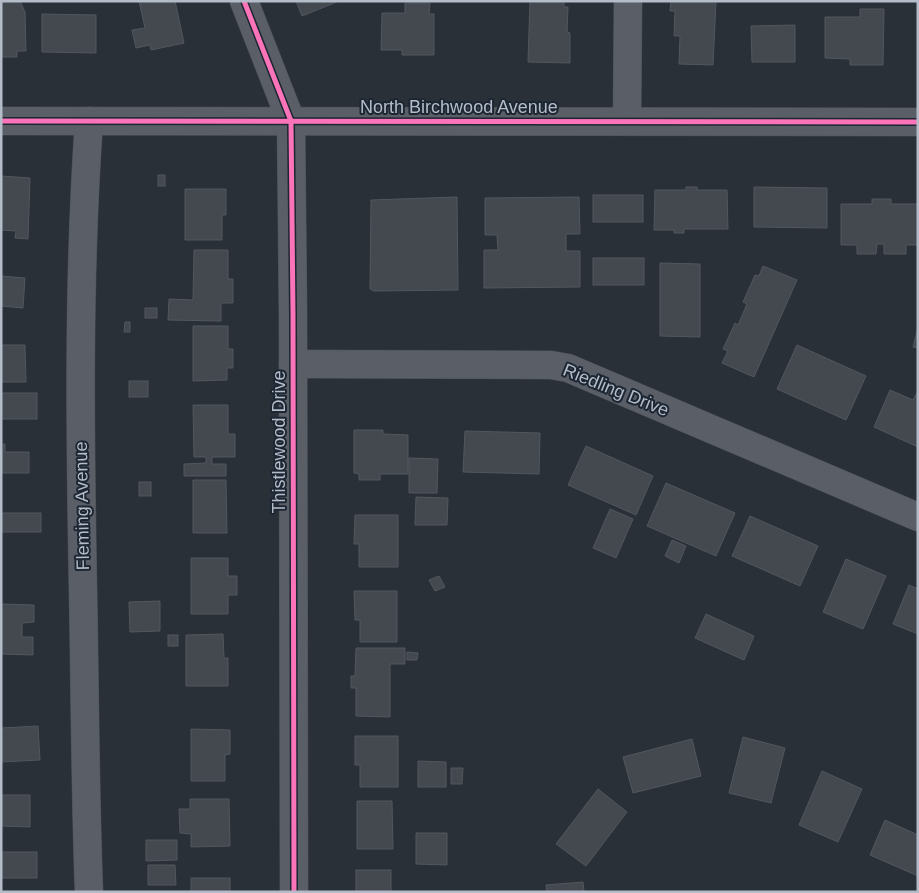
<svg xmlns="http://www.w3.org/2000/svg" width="919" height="893" viewBox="0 0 919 893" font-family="Helvetica,sans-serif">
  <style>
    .building { fill: #444950; stroke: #52575f }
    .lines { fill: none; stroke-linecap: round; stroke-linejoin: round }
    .street-casing { stroke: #484c53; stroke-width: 29 }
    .street { stroke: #5a5e66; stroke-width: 28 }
    .cycleway-casing { stroke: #1d2633; stroke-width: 8 }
    .cycleway { stroke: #fb73b8; stroke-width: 5 }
    .labels { text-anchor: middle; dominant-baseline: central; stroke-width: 4; stroke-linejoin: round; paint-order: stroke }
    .street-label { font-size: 18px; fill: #b4bcc9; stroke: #1d2633 }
  </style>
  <rect width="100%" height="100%" fill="#2a3038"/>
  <!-- building -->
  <g class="building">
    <path d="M 1,1 L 20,1 L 25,12 L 26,51 L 17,51 L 17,57 L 1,57 Z"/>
    <path d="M 139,1 L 175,1 L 184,43 L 151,50 L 150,45 L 136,48 L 132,30 L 145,28 Z"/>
    <path d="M 296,1 L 339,1 L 302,16 Z"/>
    <path d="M 530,1 L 564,1 L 564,7 L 568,7 L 567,32 L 570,33 L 570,63 L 528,62 Z"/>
    <path d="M 671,1 L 716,1 L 713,65 L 679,64 L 680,36 L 674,36 L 675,11 L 670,11 Z"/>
    <path d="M 405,3 L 430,3 L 429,14 L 434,14 L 434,55 L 402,55 L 402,50 L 381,50 L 382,13 L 405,13 Z"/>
    <path d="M 860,9 L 884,9 L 883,65 L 850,65 L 850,59 L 825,58 L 825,17 L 860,17 Z"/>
    <path d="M 42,14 L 96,15 L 96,53 L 42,52 Z"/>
    <path d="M 795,25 L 795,62 L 752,62 L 751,26 Z"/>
    <rect x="158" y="175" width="7" height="11"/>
    <path d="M 1,176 L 30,178 L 28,239 L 15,238 L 16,231 L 1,230 Z"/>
    <path d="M 686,187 L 697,187 L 697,190 L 727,190 L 728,229 L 684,229 L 684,233 L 674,233 L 674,230 L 654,230 L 655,190 L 686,190 Z"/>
    <path d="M 754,187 L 827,188 L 827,228 L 754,227 Z"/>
    <path d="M 185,189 L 226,189 L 226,215 L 222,215 L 222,240 L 185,240 Z"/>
    <rect x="593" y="195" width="50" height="27"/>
    <path d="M 457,197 L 458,290 L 374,291 L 370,289 L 371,200 Z"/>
    <path d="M 579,197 L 580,234 L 566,234 L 566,251 L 580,251 L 580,287 L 484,288 L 484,250 L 498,250 L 497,235 L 485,235 L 485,198 Z"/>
    <path d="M 872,199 L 891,199 L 891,204 L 918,204 L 918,245 L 906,245 L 906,254 L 884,254 L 884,244 L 877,244 L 876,254 L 857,254 L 857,245 L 841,245 L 841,204 L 872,204 Z"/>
    <path d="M 194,250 L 228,250 L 228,279 L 233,279 L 233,303 L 221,303 L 221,321 L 168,320 L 169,299 L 193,300 Z"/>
    <rect x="593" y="258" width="51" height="27"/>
    <path d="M 660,263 L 700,264 L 700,337 L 660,336 Z"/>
    <path d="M 763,266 L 797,280 L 754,377 L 722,363 L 728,351 L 723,349 L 735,323 L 738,325 L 747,304 L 743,302 L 755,275 L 759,276 Z"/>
    <path d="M 1,276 L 25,278 L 23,308 L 1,306 Z"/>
    <rect x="145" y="308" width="12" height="10"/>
    <path d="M 125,322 L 130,322 L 130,332 L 124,332 Z"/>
    <path d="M 193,326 L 228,326 L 228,349 L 233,349 L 233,368 L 227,368 L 227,380 L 193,381 Z"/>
    <path d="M 918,327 L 918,348 L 913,347 Z"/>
    <path d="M 1,345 L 25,345 L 26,382 L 1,382 Z"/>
    <path d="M 797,345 L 866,376 L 846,420 L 777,389 Z"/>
    <rect x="129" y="381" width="19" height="16"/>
    <path d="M 890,390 L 913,400 L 918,391 L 918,447 L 874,427 Z"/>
    <rect x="1" y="393" width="36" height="26"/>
    <path d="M 193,405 L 228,405 L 228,434 L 235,434 L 235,457 L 212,457 L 212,464 L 226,464 L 226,476 L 184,476 L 184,464 L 206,463 L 206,457 L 194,457 Z"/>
    <path d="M 354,430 L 383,430 L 383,434 L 408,435 L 408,474 L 380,474 L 380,480 L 359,480 L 359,474 L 354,473 Z"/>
    <path d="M 465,431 L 540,433 L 539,474 L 463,472 Z"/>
    <path d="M 1,444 L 5,444 L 5,452 L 29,452 L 29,473 L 1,473 Z"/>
    <path d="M 586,446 L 653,476 L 636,515 L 568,485 Z"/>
    <path d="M 409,458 L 438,459 L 437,493 L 409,493 Z"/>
    <path d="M 193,480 L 226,480 L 227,533 L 193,533 Z"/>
    <rect x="139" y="482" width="12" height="14"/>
    <path d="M 666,483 L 735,513 L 716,556 L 647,526 Z"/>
    <path d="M 416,497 L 448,498 L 447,525 L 415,525 Z"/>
    <path d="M 610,509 L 633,519 L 616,558 L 593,548 Z"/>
    <rect x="1" y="513" width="40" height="19"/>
    <path d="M 355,515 L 398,515 L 398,567 L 359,567 L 359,544 L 354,544 Z"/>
    <path d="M 750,516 L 818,546 L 800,586 L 732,556 Z"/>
    <path d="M 672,540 L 686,546 L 679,563 L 665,556 Z"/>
    <path d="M 191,558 L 228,558 L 228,576 L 237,576 L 237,595 L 228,595 L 228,614 L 191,614 Z"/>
    <path d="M 846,559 L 886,576 L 863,629 L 823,612 Z"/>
    <path d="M 439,576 L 445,587 L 435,591 L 429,580 Z"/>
    <path d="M 909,585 L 918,589 L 918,634 L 893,624 Z"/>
    <path d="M 354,591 L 397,591 L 397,642 L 360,642 L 360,620 L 355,620 Z"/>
    <path d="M 160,601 L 160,631 L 130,632 L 129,602 Z"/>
    <path d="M 1,604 L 34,605 L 34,622 L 22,623 L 22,637 L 33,637 L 33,655 L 1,654 Z"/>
    <path d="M 706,614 L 754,636 L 744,660 L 695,638 Z"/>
    <path d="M 223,634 L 224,658 L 228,658 L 228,686 L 186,686 L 186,635 Z"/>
    <rect x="168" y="635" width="10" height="11"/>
    <path d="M 356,648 L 405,648 L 405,664 L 390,664 L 390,717 L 356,716 L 356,688 L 351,688 L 351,676 L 355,676 Z"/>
    <path d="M 407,652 L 418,653 L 417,660 L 407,660 Z"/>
    <path d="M 38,726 L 40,760 L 1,762 L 1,728 Z"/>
    <path d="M 191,729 L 230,730 L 230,754 L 225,755 L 225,781 L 191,781 Z"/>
    <path d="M 355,736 L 398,736 L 398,787 L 360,787 L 360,765 L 355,765 Z"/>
    <path d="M 743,737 L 785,748 L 771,803 L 729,793 Z"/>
    <path d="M 692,739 L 701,776 L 633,793 L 623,757 Z"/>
    <path d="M 418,761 L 446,762 L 446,787 L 418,787 Z"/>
    <path d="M 451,768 L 463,768 L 462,784 L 451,784 Z"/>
    <path d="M 822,771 L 862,789 L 838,842 L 799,825 Z"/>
    <path d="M 598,789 L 627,812 L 586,866 L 556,844 Z"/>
    <path d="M 1,795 L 30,795 L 30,827 L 1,826 Z"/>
    <path d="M 190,799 L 229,799 L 230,846 L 191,847 L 191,834 L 180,833 L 179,809 L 190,809 Z"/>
    <path d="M 357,801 L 392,801 L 393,849 L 357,849 Z"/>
    <path d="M 885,820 L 918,835 L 918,876 L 870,855 Z"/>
    <path d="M 416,833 L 447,833 L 447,865 L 416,864 Z"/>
    <path d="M 146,840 L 177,840 L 177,860 L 146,861 Z"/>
    <rect x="1" y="852" width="36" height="26"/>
    <path d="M 148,865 L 175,865 L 176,885 L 148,885 Z"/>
    <rect x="356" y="870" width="35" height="22"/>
    <rect x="191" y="878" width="39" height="14"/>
    <path d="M 583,882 L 584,892 L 547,892 L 546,885 Z"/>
  </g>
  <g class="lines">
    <!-- street casing -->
    <g class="street-casing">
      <g id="street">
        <path d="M 244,1 L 291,121 L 293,314 L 294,892"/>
        <path d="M 1,121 L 918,122"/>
        <path d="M 89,121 C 78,277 80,433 83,590 C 85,690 85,791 89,892"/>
        <path d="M 627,121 L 628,1"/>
        <path d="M 293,364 L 551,365 L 568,368 L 918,517"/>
      </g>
    </g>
    <!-- street -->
    <use href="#street" class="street"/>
    <!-- cycleway casing -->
    <g class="cycleway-casing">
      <g id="cycleway">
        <path d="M 244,1 L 291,121 L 293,314 L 294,892"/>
        <path d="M 1,121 L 918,122"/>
      </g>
    </g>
    <!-- cycleway -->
    <use href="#cycleway" class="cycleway"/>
  </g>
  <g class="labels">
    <!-- street labels -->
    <g class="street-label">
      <text x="459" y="107">North Birchwood Avenue</text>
      <text transform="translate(616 390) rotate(22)">Riedling Drive</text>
      <text transform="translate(279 442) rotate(-90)">Thistlewood Drive</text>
      <text transform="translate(82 506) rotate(-91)">Fleming Avenue</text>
    </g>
  </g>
  <!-- border -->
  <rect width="919" height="893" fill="none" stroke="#b4bcc9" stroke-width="5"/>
</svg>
